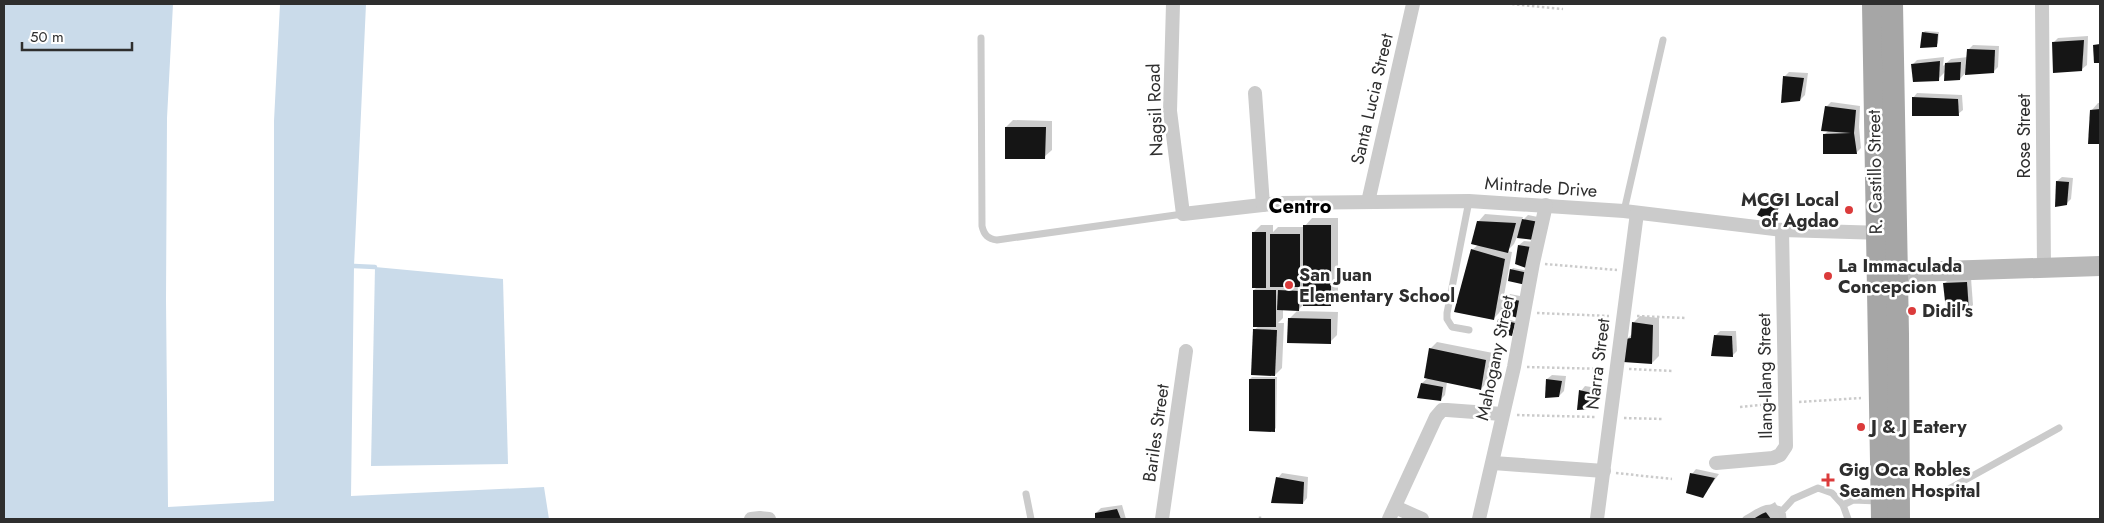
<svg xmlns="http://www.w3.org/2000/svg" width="2104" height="523" viewBox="0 0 2104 523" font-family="Jost,sans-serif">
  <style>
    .water { fill: #cadbea }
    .shadow { fill: #0003 }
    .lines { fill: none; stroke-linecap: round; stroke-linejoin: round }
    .stream { stroke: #cadbea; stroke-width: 4.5 }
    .building { fill: #151515 }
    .path { stroke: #cbcbcb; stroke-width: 2.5; stroke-dasharray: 2.5 2.5; stroke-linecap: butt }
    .lane { stroke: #cbcbcb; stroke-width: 7 }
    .street { stroke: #cbcbcb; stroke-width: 14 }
    .secondary { stroke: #b8b8b8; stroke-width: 20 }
    .primary { stroke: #a6a6a6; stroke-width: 22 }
    .poi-dot { fill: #db3b3b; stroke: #fff; stroke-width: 2 }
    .labels { text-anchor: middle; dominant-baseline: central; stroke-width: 5; stroke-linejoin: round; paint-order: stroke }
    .street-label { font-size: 18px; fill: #2e2e2e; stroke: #fff }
    .poi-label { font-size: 18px; font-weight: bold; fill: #2e2e2e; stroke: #fff; text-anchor: start }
    .quarter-label { font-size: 20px; font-weight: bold; fill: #000; stroke: #fff }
  </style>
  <rect width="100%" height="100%" fill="#fff"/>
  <!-- water -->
  <g class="water">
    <path d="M 4,4 L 173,4 L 167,118 L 166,300 L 168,507 L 274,501 L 274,121 L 280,4 L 366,4 L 354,266 L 351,496 L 544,487 L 549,519 L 4,519 Z"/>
    <path d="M 375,267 L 503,279 L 508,464 L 371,466 Z"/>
  </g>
  <!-- shadow -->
  <g class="shadow">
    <path d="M 1925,31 L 1939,32 L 1938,43 L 1936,45 L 1923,33 Z"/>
    <path d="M 2088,36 L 2087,65 L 2082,69 L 2053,43 L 2058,38 Z"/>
    <path d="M 1973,45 L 1999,46 L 1998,67 L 1993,72 L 1967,71 L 1960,79 L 1945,72 L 1938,79 L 1912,65 L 1917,60 L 1944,57 L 1943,66 L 1951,59 L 1968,57 L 1968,50 Z"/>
    <path d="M 1789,72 L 1808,73 L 1805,95 L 1800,100 L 1784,77 Z"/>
    <path d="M 1917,93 L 1962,95 L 1963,110 L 1958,114 L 1913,98 Z"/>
    <path d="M 1831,102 L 1860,106 L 1859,127 L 1861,148 L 1856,153 L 1824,135 L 1828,131 L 1826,107 Z"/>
    <path d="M 2098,103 L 2100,103 L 2100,142 L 2089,142 L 2091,111 Z"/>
    <path d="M 1013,120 L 1052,121 L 1052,150 L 1044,157 L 1006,127 Z"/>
    <path d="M 2062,177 L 2073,178 L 2071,199 L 2066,204 L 2057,181 Z"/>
    <path d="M 1774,190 L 1785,199 L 1771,220 L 1759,215 Z"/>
    <path d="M 1485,214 L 1523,217 L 1521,222 L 1528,215 L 1543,218 L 1534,239 L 1517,237 L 1514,244 L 1507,251 L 1512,252 L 1503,301 L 1510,294 L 1525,297 L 1522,312 L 1503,309 L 1494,318 L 1472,250 L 1478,245 L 1478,222 Z"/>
    <path d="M 1312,218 L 1338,218 L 1338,297 L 1330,305 L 1303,305 L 1297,311 L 1338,312 L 1337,335 L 1330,342 L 1289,319 L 1298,310 L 1283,309 L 1283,318 L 1278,323 L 1284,323 L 1282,368 L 1275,375 L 1254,330 L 1259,326 L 1254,290 L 1258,286 L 1254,232 L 1261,225 L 1273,225 L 1273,232 L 1278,227 L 1304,227 Z"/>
    <path d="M 1524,241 L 1536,242 L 1533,262 L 1519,245 Z"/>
    <path d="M 1513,268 L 1529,271 L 1525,284 L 1511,270 Z"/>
    <path d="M 1971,278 L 1973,305 L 1968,310 L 1944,284 L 1949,279 Z"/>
    <path d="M 1640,316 L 1659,318 L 1659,356 L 1652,363 L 1627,339 L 1633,333 L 1633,323 Z"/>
    <path d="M 1501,317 L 1517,322 L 1512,334 L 1499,319 Z"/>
    <path d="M 1720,331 L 1736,331 L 1737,351 L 1732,356 L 1715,336 Z"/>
    <path d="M 1437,342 L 1493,353 L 1488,381 L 1481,389 L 1447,382 L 1445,395 L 1440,400 L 1422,383 L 1428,378 L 1430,349 Z"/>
    <path d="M 1552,375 L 1566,376 L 1564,391 L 1559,396 L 1547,379 Z"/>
    <path d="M 1252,377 L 1277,377 L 1276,428 L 1274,430 L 1250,379 Z"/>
    <path d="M 1585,386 L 1597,388 L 1597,403 L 1592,408 L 1581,391 Z"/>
    <path d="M 1696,469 L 1719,474 L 1703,496 L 1692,474 Z"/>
    <path d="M 1282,473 L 1308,477 L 1307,498 L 1303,503 L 1278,478 Z"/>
    <path d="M 1775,502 L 1785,519 L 1747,519 Z"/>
    <path d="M 1122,505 L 1126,519 L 1096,519 L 1096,513 L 1101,508 Z"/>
  </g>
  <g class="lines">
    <!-- stream -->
    <path class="stream" d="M 354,266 L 375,267"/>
  </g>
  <!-- building -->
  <g class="building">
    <path d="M 1922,32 L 1938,34 L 1937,47 L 1920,48 Z"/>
    <path d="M 2084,40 L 2082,71 L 2053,73 L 2052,42 Z"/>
    <path d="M 2100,44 L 2100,63 L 2094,63 L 2093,45 Z"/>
    <path d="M 1967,49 L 1995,50 L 1994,73 L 1965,75 Z"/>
    <path d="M 1940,61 L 1939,81 L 1913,82 L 1911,64 Z"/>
    <path d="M 1961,62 L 1960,80 L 1944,81 L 1945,63 Z"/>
    <path d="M 1783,76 L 1804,78 L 1800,101 L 1781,103 Z"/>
    <path d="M 1912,97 L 1958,99 L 1959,116 L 1912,116 Z"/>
    <path d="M 1825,106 L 1856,110 L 1854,133 L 1857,154 L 1823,154 L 1823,134 L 1851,133 L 1821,131 Z"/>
    <path d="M 2100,109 L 2100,144 L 2088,144 L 2090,110 Z"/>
    <path d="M 1005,127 L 1046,127 L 1045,159 L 1005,159 Z"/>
    <path d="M 2056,181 L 2069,182 L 2067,205 L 2055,207 Z"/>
    <path d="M 1769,194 L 1781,204 L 1771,221 L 1757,215 Z"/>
    <path d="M 1522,219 L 1539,222 L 1534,240 L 1517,238 Z"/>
    <path d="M 1477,221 L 1516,223 L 1508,253 L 1471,244 Z"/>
    <rect x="1303" y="225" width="28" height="81"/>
    <rect x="1252" y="232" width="14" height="56"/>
    <rect x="1270" y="234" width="30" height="53"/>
    <path d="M 1518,245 L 1531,247 L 1529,269 L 1515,264 Z"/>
    <path d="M 1471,249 L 1505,259 L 1494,320 L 1454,312 Z"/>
    <path d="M 1510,269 L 1528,273 L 1526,285 L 1508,281 Z"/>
    <path d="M 1967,282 L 1969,311 L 1946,310 L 1943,283 Z"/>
    <rect x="1253" y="290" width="23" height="37"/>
    <path d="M 1278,290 L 1300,291 L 1299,311 L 1277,310 Z"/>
    <path d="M 1504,298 L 1521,301 L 1518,318 L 1501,313 Z"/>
    <path d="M 1288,318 L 1331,319 L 1331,344 L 1287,343 Z"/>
    <path d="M 1498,319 L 1515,323 L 1512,336 L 1496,332 Z"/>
    <path d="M 1632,322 L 1653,325 L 1652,364 L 1623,362 L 1626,339 L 1631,338 Z"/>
    <path d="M 1253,329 L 1277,330 L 1275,376 L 1251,375 Z"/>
    <path d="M 1714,335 L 1732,336 L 1733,357 L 1711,356 Z"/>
    <path d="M 1429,348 L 1486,360 L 1481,390 L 1424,378 Z"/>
    <path d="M 1249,379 L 1275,379 L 1275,432 L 1249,431 Z"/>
    <path d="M 1546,379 L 1562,381 L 1559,397 L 1545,398 Z"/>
    <path d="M 1421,383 L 1443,387 L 1441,401 L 1417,398 Z"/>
    <path d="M 1579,390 L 1592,393 L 1593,409 L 1577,410 Z"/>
    <path d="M 1690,473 L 1715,478 L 1703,498 L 1686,493 Z"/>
    <path d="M 1276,477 L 1304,482 L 1303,504 L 1271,503 Z"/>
    <path d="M 1117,509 L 1121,519 L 1095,519 L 1095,513 Z"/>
    <path d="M 1765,511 L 1771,519 L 1752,519 Z"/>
  </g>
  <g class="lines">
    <!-- path -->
    <g class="path">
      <path d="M 1512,4 L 1563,9"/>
      <path d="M 1545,264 L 1617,270"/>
      <path d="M 1537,313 L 1609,316"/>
      <path d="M 1637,316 L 1685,318"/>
      <path d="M 1527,367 L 1604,369"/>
      <path d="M 1629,369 L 1673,371"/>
      <path d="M 1799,402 L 1861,398"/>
      <path d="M 1740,407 L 1771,404"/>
      <path d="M 1517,415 L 1596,417"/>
      <path d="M 1624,418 L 1663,419"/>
      <path d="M 1616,473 L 1672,479"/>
      <path d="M 1260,519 L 1260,516"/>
    </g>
    <!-- lane -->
    <g class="lane">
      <path d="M 981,38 L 982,226 C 984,235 988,239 997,240 L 1183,214"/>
      <path d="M 1469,201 L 1447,313 L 1447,319 L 1452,327 L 1469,330"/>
      <path d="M 1624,211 L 1663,40"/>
      <path d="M 1903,492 L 1947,490 L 2059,428"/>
      <path d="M 1026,494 L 1031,519"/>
      <path d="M 1843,505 L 1848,519"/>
      <path d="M 1746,519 C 1759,512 1768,503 1782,511"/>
      <path d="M 1783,519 L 1782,511 L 1793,499 L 1818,488 L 1832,493 L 1843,505 L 1853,500 L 1878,501"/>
    </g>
    <!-- street -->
    <g class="street">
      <path d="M 1173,4 L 1170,111 L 1183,214 L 1280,203 L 1469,201 L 1624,211 L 1782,230 L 1884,233"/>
      <path d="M 2042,4 L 2044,269"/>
      <path d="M 1255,93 L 1263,205"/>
      <path d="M 1368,202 L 1413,4"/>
      <path d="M 1493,463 L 1604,471"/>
      <path d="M 1716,463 L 1773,458 L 1780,455 L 1786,446 L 1782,230"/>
      <path d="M 1395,507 L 1422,519"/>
      <path d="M 751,519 L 760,518 L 769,519"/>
      <path d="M 1162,519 L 1186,351"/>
      <path d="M 1389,519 L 1436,417 L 1442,410 L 1447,410 L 1502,414"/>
      <path d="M 1479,519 L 1514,367 L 1533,263 L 1546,205"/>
      <path d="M 1597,519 L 1637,213"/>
    </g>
    <!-- secondary -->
    <path class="secondary" d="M 1882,273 L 2100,266"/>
    <!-- primary -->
    <g class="primary">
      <path d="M 1873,4 L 1882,519"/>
      <path d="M 1892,4 L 1898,334 L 1899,519"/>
    </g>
  </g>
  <!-- markers -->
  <g class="poi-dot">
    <circle cx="1849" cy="210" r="5"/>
    <circle cx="1828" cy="276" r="5"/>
    <circle cx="1289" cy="285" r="5"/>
    <circle cx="1912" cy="311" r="5"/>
    <circle cx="1861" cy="427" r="5"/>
    <path d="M1825.5 472.5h5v5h5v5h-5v5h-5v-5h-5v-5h5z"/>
  </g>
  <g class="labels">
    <!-- street labels -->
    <g class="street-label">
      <text transform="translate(1372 99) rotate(-77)">Santa Lucia Street</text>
      <text transform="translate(1155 110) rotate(-92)">Nagsil Road</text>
      <text transform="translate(2024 136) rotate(-90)">Rose Street</text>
      <text transform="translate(1875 172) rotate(-91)">R. Castillo Street</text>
      <text transform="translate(1541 187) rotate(4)">Mintrade Drive</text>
      <text transform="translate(1495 358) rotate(-78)">Mahogany Street</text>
      <text transform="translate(1598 364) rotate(-83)">Narra Street</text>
      <text transform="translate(1765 376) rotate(-91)">Ilang-Ilang Street</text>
      <text transform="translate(1156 433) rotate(-82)">Bariles Street</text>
    </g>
    <!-- poi labels -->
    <g class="poi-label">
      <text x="1839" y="200" text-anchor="end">MCGI Local<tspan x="1839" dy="21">of Agdao</tspan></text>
      <text x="1838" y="266">La Immaculada<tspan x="1838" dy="21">Concepcion</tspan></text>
      <text x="1299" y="275">San Juan<tspan x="1299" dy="21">Elementary School</tspan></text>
      <text x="1922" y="311">Didil's</text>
      <text x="1871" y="427">J &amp; J Eatery</text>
      <text x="1839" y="470">Gig Oca Robles<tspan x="1839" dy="21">Seamen Hospital</tspan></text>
    </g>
    <!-- quarter labels -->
    <g class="quarter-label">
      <text x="1300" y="206">Centro</text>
    </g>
  </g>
  <!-- border -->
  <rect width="2104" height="523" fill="none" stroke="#2e2e2e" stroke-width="10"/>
  <!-- scale -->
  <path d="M22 42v8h110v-8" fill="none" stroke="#2e2e2e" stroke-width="2.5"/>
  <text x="30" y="42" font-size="15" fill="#2e2e2e" stroke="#ffffff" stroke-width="4" paint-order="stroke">50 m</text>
</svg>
